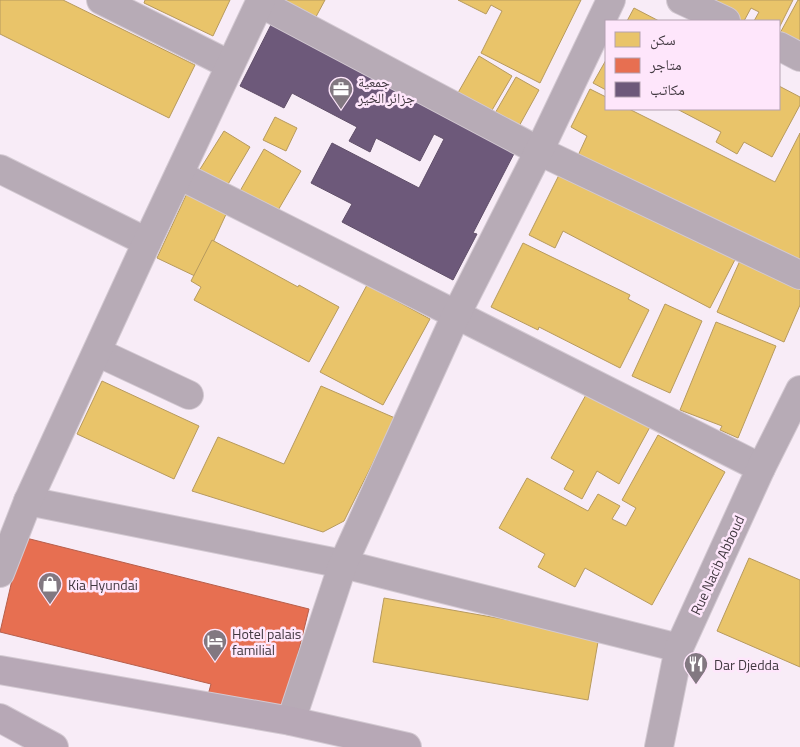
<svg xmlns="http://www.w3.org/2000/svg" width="800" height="747" viewBox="0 0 800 747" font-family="'Titillium Web','Noto Naskh Arabic',sans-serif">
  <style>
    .homes { fill: #e9c46a; stroke: #b79a5e }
    .shops { fill: #e76f51; stroke: #b65f4c }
    .offices { fill: #6d597a; stroke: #604f69 }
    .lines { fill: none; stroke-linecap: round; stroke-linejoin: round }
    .street-casing { stroke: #d3c9d2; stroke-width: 30 }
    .secondary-casing { stroke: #d3c9d2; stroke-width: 30 }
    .street { stroke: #b7abb6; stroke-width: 28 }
    .secondary { stroke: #b7a8b6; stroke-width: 28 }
    .labels { text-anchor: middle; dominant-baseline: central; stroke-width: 5; stroke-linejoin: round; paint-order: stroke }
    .poi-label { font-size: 14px; fill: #423941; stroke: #fee6fb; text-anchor: start }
    .street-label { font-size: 14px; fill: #423941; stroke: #fee6fb }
  </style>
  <rect width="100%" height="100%" fill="#f8ecf7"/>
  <!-- homes -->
  <g class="homes">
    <path d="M 0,0 L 63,0 L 195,65 L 169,118 L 0,34 Z"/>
    <path d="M 145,0 L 230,0 L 213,36 L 144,3 Z"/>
    <path d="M 282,0 L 325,0 L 311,26 Z"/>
    <path d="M 458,0 L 581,0 L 540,83 L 481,53 L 502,11 L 491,5 L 486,14 Z"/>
    <path d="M 698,0 L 793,0 L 779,28 L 779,21 L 754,21 L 759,12 L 751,8 L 744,21 L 731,21 Z"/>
    <path d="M 798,0 L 800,0 L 800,52 L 779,35 Z"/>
    <path d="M 634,8 L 659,21 L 627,21 Z"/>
    <path d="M 479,56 L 512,76 L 488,117 L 455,98 Z"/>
    <path d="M 606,60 L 606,90 L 593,83 Z"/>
    <path d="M 516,77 L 539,90 L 518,128 L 494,115 Z"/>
    <path d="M 779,86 L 800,97 L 800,105 L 772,157 L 744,142 L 737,154 L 716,142 L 721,132 L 677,109 L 779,109 Z"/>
    <path d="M 590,89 L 606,97 L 606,109 L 629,109 L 775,182 L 800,133 L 800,273 L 575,162 L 587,136 L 571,127 Z"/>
    <path d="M 275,117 L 297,128 L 286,151 L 263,140 Z"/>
    <path d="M 224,131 L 250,147 L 224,191 L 197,174 Z"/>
    <path d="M 264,149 L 301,171 L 277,212 L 240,191 Z"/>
    <path d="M 565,163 L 740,250 L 710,308 L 563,231 L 555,248 L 529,235 Z"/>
    <path d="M 188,191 L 228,210 L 197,277 L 157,258 Z"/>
    <path d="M 212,240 L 298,287 L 299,285 L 339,307 L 309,362 L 194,300 L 201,287 L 191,281 Z"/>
    <path d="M 523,243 L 630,295 L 628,299 L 649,310 L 620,368 L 539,327 L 538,330 L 491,307 Z"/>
    <path d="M 743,254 L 800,278 L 800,305 L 784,342 L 717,312 Z"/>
    <path d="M 367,285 L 430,319 L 383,405 L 320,372 Z"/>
    <path d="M 665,304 L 702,321 L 670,393 L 632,376 Z"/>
    <path d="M 716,322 L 776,346 L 738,438 L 720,430 L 722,426 L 680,410 Z"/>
    <path d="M 102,381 L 199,426 L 174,479 L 77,434 Z"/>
    <path d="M 321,386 L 395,418 L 344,521 L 323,532 L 192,491 L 218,437 L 284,464 Z"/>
    <path d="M 587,393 L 650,427 L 619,484 L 597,471 L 582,499 L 564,489 L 574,471 L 551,458 Z"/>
    <path d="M 658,435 L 725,472 L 652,605 L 585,568 L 575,587 L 538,567 L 545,554 L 499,528 L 527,478 L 588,511 L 598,494 L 620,506 L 612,519 L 626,526 L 636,508 L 622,500 Z"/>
    <path d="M 749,558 L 800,580 L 800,667 L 717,631 Z"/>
    <path d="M 384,598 L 599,636 L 588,700 L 373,662 Z"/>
  </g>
  <!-- shops -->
  <path class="shops" d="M 22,537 L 309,609 L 283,714 L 208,695 L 211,684 L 0,632 Z"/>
  <!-- offices -->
  <path class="offices" d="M 275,17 L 520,142 L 473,233 L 477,234 L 453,280 L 342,222 L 352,204 L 311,183 L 332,143 L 419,188 L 444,139 L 434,134 L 420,161 L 376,138 L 370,152 L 349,141 L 357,127 L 292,93 L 284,108 L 240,86 Z"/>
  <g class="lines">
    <!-- street casing -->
    <g class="street-casing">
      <g id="street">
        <path d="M 101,0 L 230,65"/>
        <path d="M 681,0 L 726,21"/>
        <path d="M 260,3 L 539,151 L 800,275"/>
        <path d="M 779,46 L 800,57"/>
        <path d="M 0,169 L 147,242"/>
        <path d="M 179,175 L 761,468"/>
        <path d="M 97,352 L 189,395"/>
        <path d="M 28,501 L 343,564 L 679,648"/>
        <path d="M 0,573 L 28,501 L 147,242 L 261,0"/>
        <path d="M 291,721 L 343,564 L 456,315 L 539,151 L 611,0"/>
        <path d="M 659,747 L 679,648 L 761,468 L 800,390"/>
      </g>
    </g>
    <!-- secondary casing -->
    <g class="secondary-casing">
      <g id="secondary">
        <path d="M 0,670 L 291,721 L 407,747"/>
        <path d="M 0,718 L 54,747"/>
      </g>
    </g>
    <!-- street -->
    <use href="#street" class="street"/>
    <!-- secondary -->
    <use href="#secondary" class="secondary"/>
  </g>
  <!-- icons -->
  <defs>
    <g id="office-pin" transform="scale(1.25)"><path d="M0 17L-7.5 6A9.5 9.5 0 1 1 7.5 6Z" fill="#827881" stroke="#fee6fb"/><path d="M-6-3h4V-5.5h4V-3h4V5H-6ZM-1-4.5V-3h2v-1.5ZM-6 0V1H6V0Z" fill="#fff"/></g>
    <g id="shop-pin" transform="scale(1.25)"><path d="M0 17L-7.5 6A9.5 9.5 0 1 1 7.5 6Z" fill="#827881" stroke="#fee6fb"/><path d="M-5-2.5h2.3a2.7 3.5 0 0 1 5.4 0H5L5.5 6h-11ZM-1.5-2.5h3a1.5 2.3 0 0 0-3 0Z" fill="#fff"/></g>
    <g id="hotel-pin" transform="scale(1.25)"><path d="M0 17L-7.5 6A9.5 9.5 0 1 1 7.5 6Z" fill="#827881" stroke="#fee6fb"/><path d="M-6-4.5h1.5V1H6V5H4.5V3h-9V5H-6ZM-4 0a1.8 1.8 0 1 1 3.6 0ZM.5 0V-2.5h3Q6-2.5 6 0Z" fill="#fff"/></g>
    <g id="restaurant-pin" transform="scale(1.25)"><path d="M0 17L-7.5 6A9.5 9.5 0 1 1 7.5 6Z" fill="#827881" stroke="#fee6fb"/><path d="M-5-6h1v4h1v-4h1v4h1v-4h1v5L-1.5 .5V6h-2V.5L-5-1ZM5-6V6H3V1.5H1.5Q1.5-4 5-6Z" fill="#fff"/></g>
  </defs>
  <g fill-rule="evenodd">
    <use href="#office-pin" x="341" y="89"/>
    <use href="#shop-pin" x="50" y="584"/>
    <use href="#hotel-pin" x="215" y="641"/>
    <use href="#restaurant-pin" x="696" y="664"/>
  </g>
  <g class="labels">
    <!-- poi labels -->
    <g class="poi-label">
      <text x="358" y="81">جمعية<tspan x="358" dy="16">جزائر الخير</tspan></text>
      <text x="68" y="584">Kia Hyundai</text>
      <text x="232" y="633">Hotel palais<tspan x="232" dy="16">familial</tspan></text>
      <text x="714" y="664">Dar Djedda</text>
    </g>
    <!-- street labels -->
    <g class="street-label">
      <text transform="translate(717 565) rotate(-65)">Rue Nacib Abboud</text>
    </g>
  </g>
  <!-- legend -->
  <rect x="605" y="20" width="175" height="90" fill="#fee6fb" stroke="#b3a1b1"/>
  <rect x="615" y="32" width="25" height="15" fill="#e9c46a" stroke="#b3a1b1"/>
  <text x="650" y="45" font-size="15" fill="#423941">سكن</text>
  <rect x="615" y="58" width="25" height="15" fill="#e76f51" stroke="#b3a1b1"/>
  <text x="650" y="70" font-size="15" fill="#423941">متاجر</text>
  <rect x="615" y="82" width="25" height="15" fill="#6d597a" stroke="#b3a1b1"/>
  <text x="650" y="95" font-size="15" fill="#423941">مكاتب</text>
</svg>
